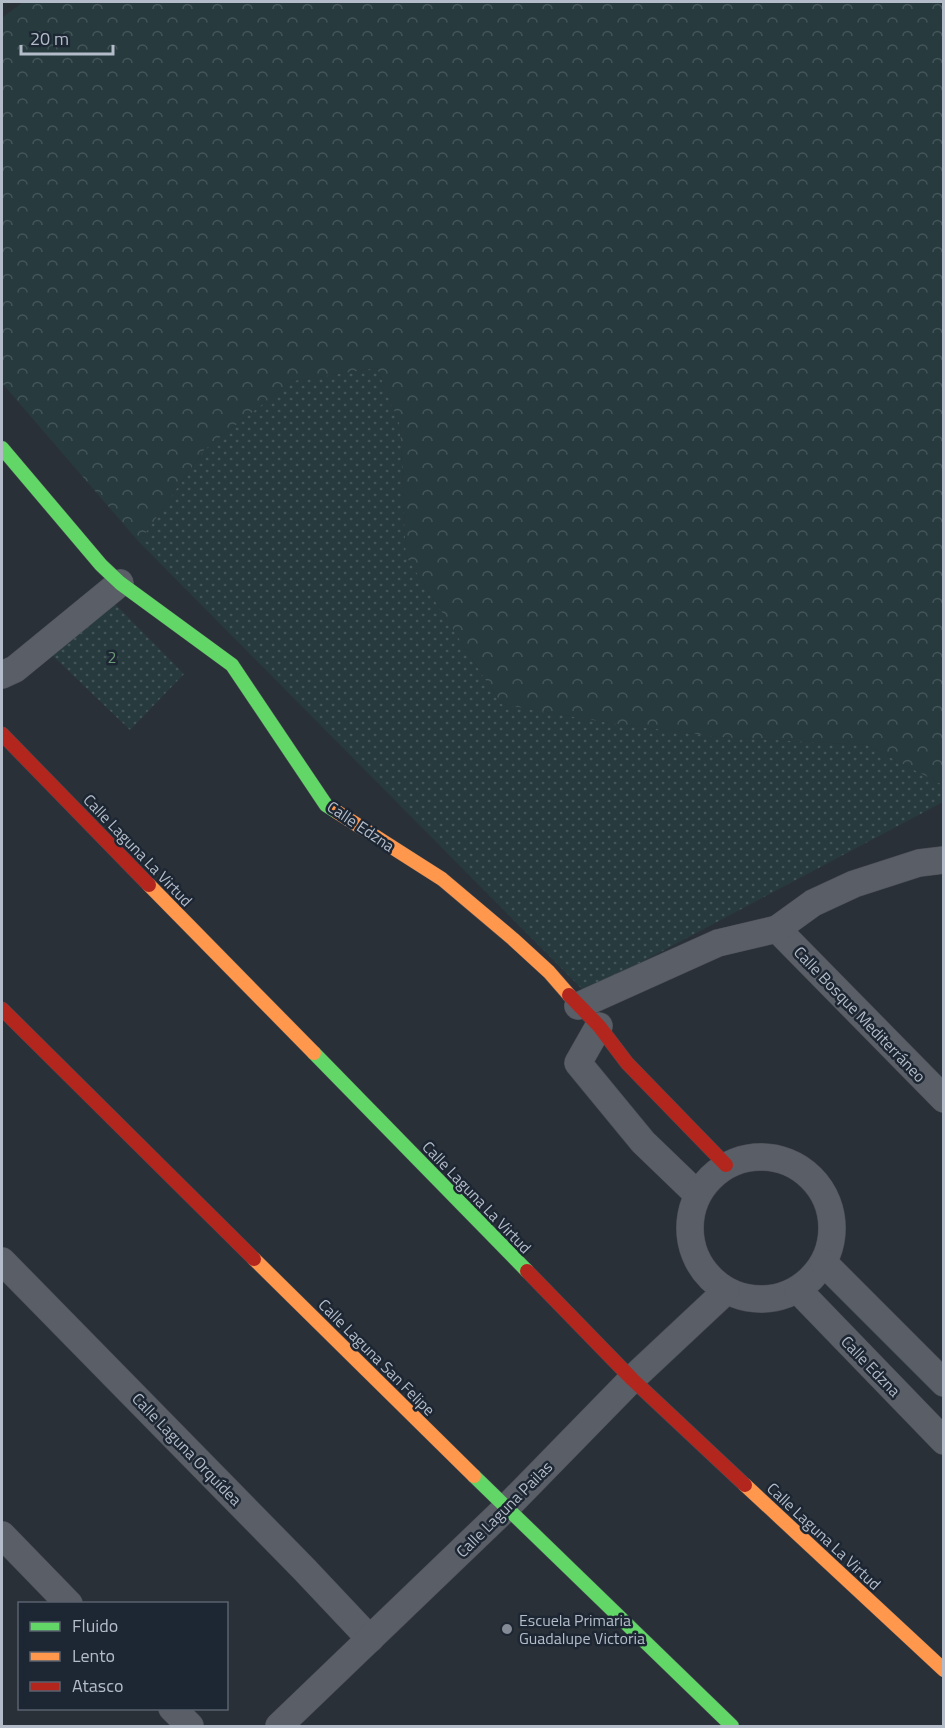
<svg xmlns="http://www.w3.org/2000/svg" width="945" height="1728" viewBox="0 0 945 1728" font-family="'Titillium Web',sans-serif">
  <style>
    .grass { fill: url(#grass-dots) }
    .forest { fill: url(#forest-crowns) }
    .lines { fill: none; stroke-linecap: round; stroke-linejoin: round }
    .street-casing { stroke: #484c53; stroke-width: 28 }
    .fast-casing { stroke: #484c53; stroke-width: 15 }
    .slow-casing { stroke: #484c53; stroke-width: 15 }
    .jam-casing { stroke: #484c53; stroke-width: 15 }
    .street { stroke: #5a5e66; stroke-width: 27 }
    .fast { stroke: #63d668; stroke-width: 14 }
    .slow { stroke: #ff974d; stroke-width: 14 }
    .jam { stroke: #b3261e; stroke-width: 14 }
    .poi-dot { fill: #848b96; stroke: #1d2633; stroke-width: 2 }
    .labels { text-anchor: middle; dominant-baseline: central; stroke-width: 5; stroke-linejoin: round; paint-order: stroke }
    .park-label { font-size: 16px; fill: #6b9a76; stroke: #1d2633 }
    .street-label { font-size: 16px; fill: #b4bcc9; stroke: #1d2633 }
    .poi-label { font-size: 16px; fill: #b4bcc9; stroke: #1d2633; text-anchor: start }
  </style>
  <defs>
    <pattern id="grass-dots" width="8" height="8" patternUnits="userSpaceOnUse" patternTransform="scale(1.5)"><rect width="8" height="8" fill="#273a3e"/><path d="M2 2h.1M6 6h.1" fill="none" stroke="#445559" stroke-width="1.8" stroke-linecap="round"/></pattern>
    <pattern id="forest-crowns" width="20" height="18" patternUnits="userSpaceOnUse" patternTransform="scale(1.5)"><rect width="20" height="18" fill="#273a3e"/><path d="M2 6a3 3 0 1 1 6 0M12 15a3 3 0 1 1 6 0" fill="none" stroke="#445559"/></pattern>
  </defs>
  <rect width="100%" height="100%" fill="#2a3038"/>
  <!-- grass -->
  <g class="grass">
    <path d="M 377,368 L 400,425 L 406,556 L 501,704 L 610,723 L 719,737 L 867,745 L 943,785 L 943,802 L 585,992 L 139,542 L 204,450 L 292,381 Z"/>
    <path d="M 110,599 L 184,674 L 130,730 L 51,654 Z"/>
  </g>
  <!-- forest -->
  <path class="forest" d="M 23,2 L 943,2 L 943,785 L 867,745 L 719,737 L 610,723 L 501,704 L 406,556 L 400,425 L 377,368 L 292,381 L 204,450 L 139,542 L 2,383 L 2,18 Z"/>
  <g class="lines">
    <!-- street casing -->
    <g class="street-casing">
      <g id="street">
        <path d="M 2,675 L 15,669 L 120,583"/>
        <path d="M 777,929 L 944,1099"/>
        <path d="M 578,1006 L 718,943 L 777,929 L 813,903 L 854,884 L 919,863 L 944,860"/>
        <path d="M 599,1026 L 578,1063 L 643,1142 L 697,1194"/>
        <circle cx="761" cy="1228" r="71"/>
        <path d="M 2,1261 L 304,1569 L 370,1639"/>
        <path d="M 824,1263 L 944,1383"/>
        <path d="M 798,1290 L 944,1441"/>
        <path d="M 2,1535 L 69,1604"/>
        <path d="M 172,1708 L 190,1726"/>
        <path d="M 279,1726 L 506,1508 L 632,1379 L 726,1291"/>
      </g>
    </g>
    <!-- fast casing -->
    <g class="fast-casing">
      <g id="fast">
        <path d="M 2,448 L 101,565 L 120,583 L 232,665 L 326,805 L 337,812"/>
        <path d="M 314,1053 L 527,1271"/>
        <path d="M 474,1476 L 732,1726"/>
      </g>
    </g>
    <!-- slow casing -->
    <g class="slow-casing">
      <g id="slow">
        <path d="M 337,812 L 442,879 L 513,939 L 549,972 L 569,995"/>
        <path d="M 149,885 L 314,1053"/>
        <path d="M 254,1259 L 474,1476"/>
        <path d="M 745,1485 L 944,1670"/>
      </g>
    </g>
    <!-- jam casing -->
    <g class="jam-casing">
      <g id="jam">
        <path d="M 2,734 L 149,885"/>
        <path d="M 569,995 L 599,1026 L 627,1063 L 726,1165"/>
        <path d="M 2,1009 L 254,1259"/>
        <path d="M 527,1271 L 632,1379 L 745,1485"/>
      </g>
    </g>
    <!-- street -->
    <use href="#street" class="street"/>
    <!-- fast -->
    <use href="#fast" class="fast"/>
    <!-- slow -->
    <use href="#slow" class="slow"/>
    <!-- jam -->
    <use href="#jam" class="jam"/>
  </g>
  <!-- markers -->
  <circle class="poi-dot" cx="507" cy="1629" r="6"/>
  <g class="labels">
    <!-- park labels -->
    <g class="park-label">
      <text x="112" y="657">2</text>
    </g>
    <!-- street labels -->
    <g class="street-label">
      <text transform="translate(361 826) rotate(34)">Calle Edzna</text>
      <text transform="translate(138 850) rotate(46)">Calle Laguna La Virtud</text>
      <text transform="translate(860 1014) rotate(46)">Calle Bosque Mediterráneo</text>
      <text transform="translate(477 1197) rotate(46)">Calle Laguna La Virtud</text>
      <text transform="translate(377 1357) rotate(45)">Calle Laguna San Felipe</text>
      <text transform="translate(871 1366) rotate(46)">Calle Edzna</text>
      <text transform="translate(187 1449) rotate(46)">Calle Laguna Orquídea</text>
      <text transform="translate(504 1509) rotate(-45)">Calle Laguna Pailas</text>
      <text transform="translate(824 1536) rotate(43)">Calle Laguna La Virtud</text>
    </g>
    <!-- poi labels -->
    <g class="poi-label">
      <text x="519" y="1620">Escuela Primaria<tspan x="519" dy="18">Guadalupe Victoria</tspan></text>
    </g>
  </g>
  <!-- border -->
  <rect width="945" height="1728" fill="none" stroke="#b4bcc9" stroke-width="6"/>
  <!-- legend -->
  <rect x="18" y="1602" width="210" height="108" fill="#1d2633" stroke="#59626f" stroke-width="1.5"/>
  <rect x="30" y="1622" width="30" height="9" fill="#63d668" stroke="#59626f" stroke-width="1.5"/>
  <text x="72" y="1632" font-size="18" fill="#b4bcc9">Fluido</text>
  <rect x="30" y="1652" width="30" height="9" fill="#ff974d" stroke="#59626f" stroke-width="1.5"/>
  <text x="72" y="1662" font-size="18" fill="#b4bcc9">Lento</text>
  <rect x="30" y="1682" width="30" height="9" fill="#b3261e" stroke="#59626f" stroke-width="1.5"/>
  <text x="72" y="1692" font-size="18" fill="#b4bcc9">Atasco</text>
  <!-- scale -->
  <path d="M21 45v9h92v-9" fill="none" stroke="#b4bcc9" stroke-width="3"/>
  <text x="30" y="45" font-size="18" fill="#b4bcc9" stroke="#1d2633" stroke-width="4.5" paint-order="stroke">20 m</text>
</svg>
